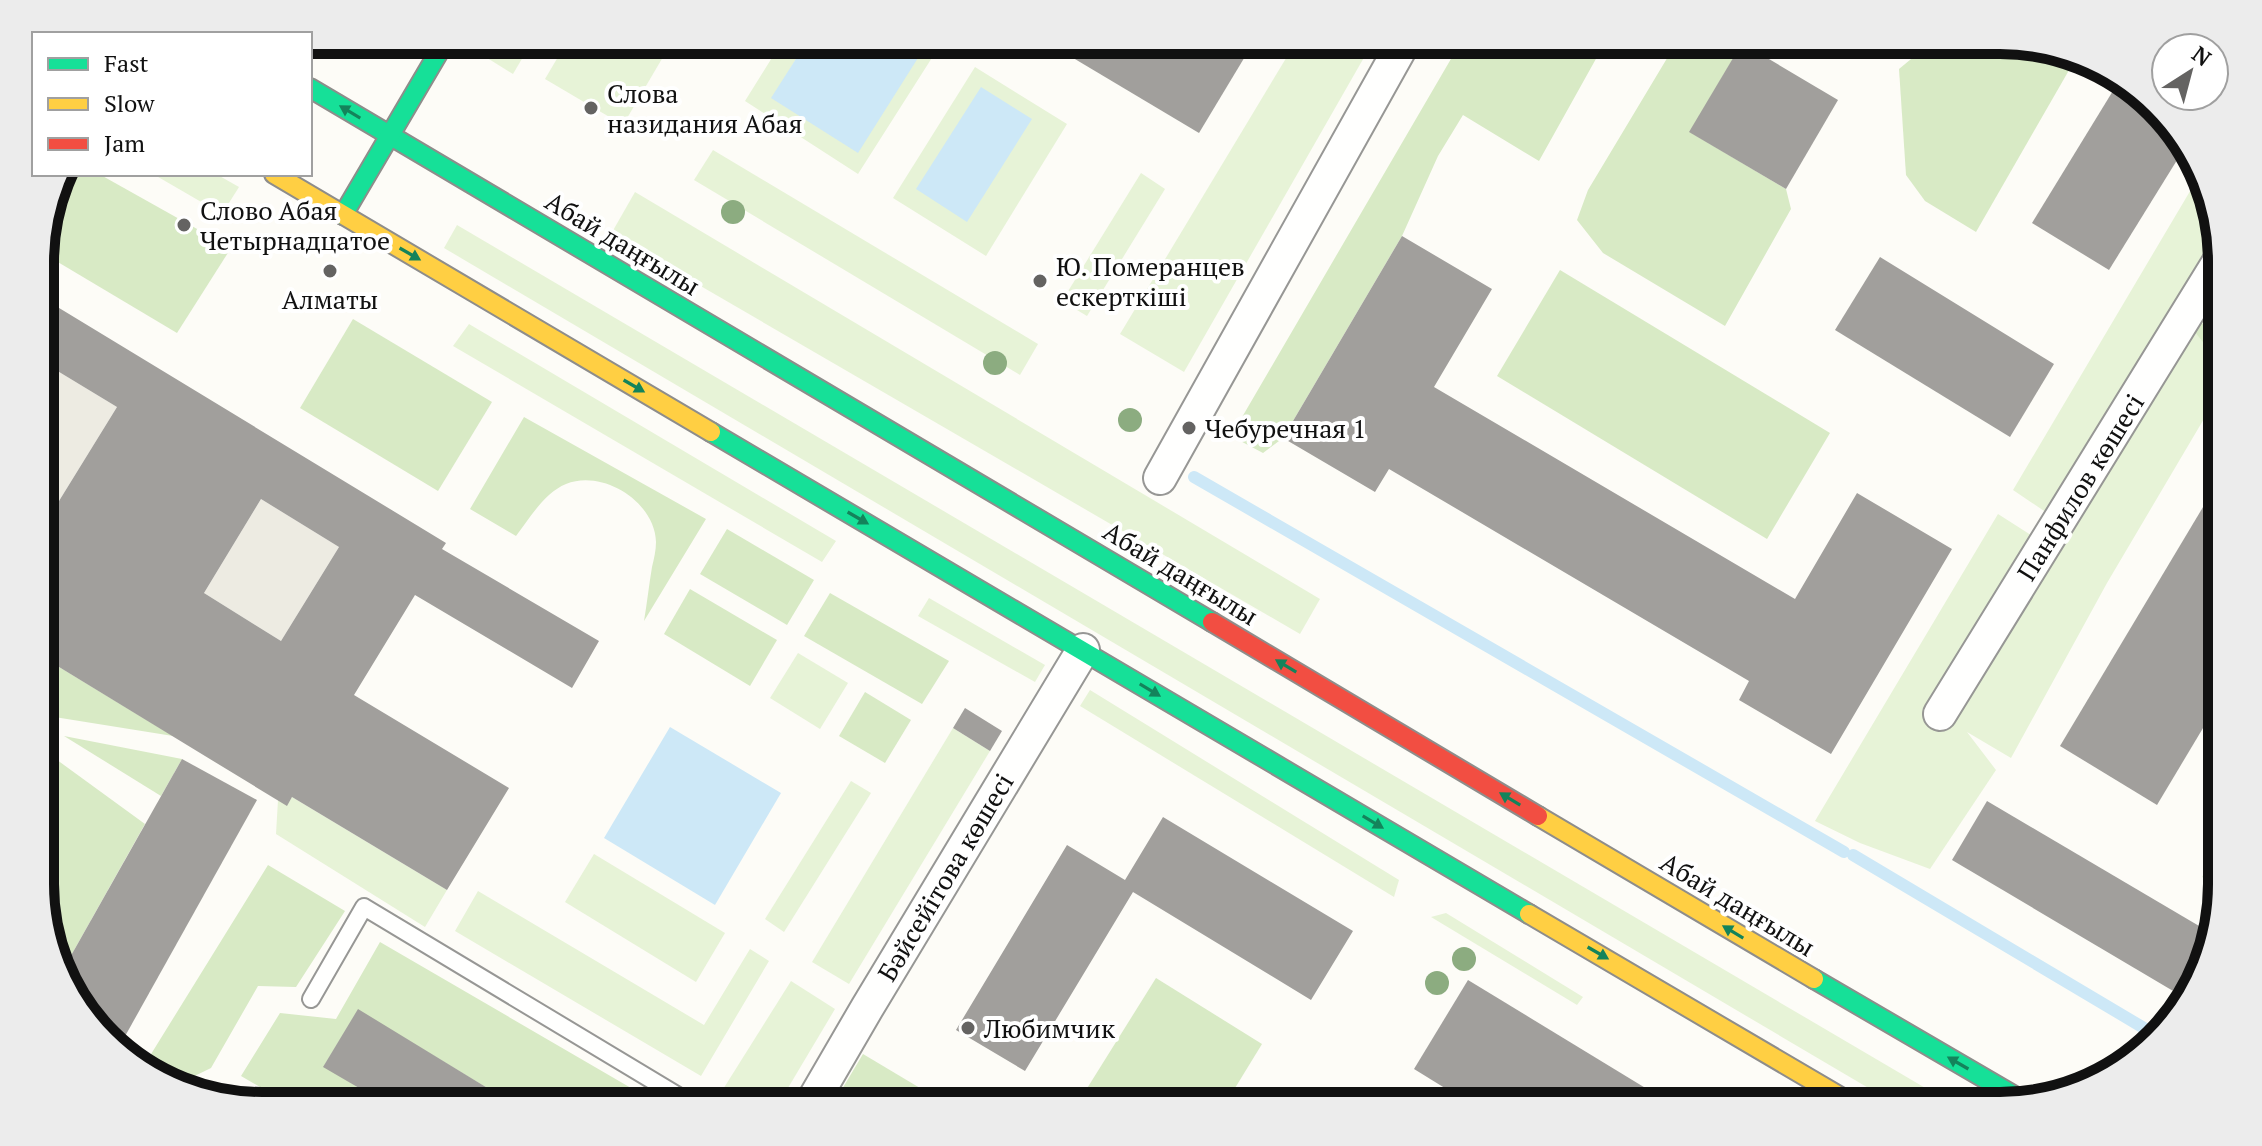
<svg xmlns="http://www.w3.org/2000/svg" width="2262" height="1146" viewBox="0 0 2262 1146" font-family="'PT Serif',serif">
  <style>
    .green { fill: #e7f3d7 }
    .forest { fill: #d8eac5 }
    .plaza { fill: #edebe2 }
    .water { fill: #cde8f7 }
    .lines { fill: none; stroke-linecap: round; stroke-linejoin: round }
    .stream { stroke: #cde8f7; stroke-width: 12 }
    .building { fill: #a19f9c; fill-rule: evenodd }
    .lane-casing { stroke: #979795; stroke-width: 20 }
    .street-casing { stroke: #979795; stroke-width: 36 }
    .fast-casing { stroke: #8e8d8b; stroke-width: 22 }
    .slow-casing { stroke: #8e8d8b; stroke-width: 22 }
    .jam-casing { stroke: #8e8d8b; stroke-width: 22 }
    .lane { stroke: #fffffe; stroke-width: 16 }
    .street { stroke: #fffffe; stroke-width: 32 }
    .fast { stroke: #16e098; stroke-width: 18 }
    .slow { stroke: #ffcf43; stroke-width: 18 }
    .jam { stroke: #f24e42; stroke-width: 18 }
    .tree { fill: #8cac80 }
    .oneway { fill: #14835b }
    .poi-dot { fill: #646362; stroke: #fff; stroke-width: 3 }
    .labels { text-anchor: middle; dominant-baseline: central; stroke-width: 8; stroke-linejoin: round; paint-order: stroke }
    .poi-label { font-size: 26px; fill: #111; stroke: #fff; text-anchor: start }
    .street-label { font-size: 26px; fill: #111; stroke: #fff }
    .rim { fill: none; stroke: #111; stroke-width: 10 }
  </style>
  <rect width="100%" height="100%" fill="#fdfcf7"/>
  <!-- green -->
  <g class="green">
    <path d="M 483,40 L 533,40 L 513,74 L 476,51 Z"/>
    <path d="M 568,40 L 673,40 L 623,125 L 545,79 Z"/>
    <path d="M 783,40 L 808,40 L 772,98 L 923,51 L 907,40 L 938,40 L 942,42 L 858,174 L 745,101 Z"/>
    <path d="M 1297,40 L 1374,40 L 1184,372 L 1120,334 Z"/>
    <path d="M 975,67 L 1067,124 L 986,256 L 893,198 Z"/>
    <path d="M 713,150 L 1038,344 L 1020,375 L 694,180 Z"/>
    <path d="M 1141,173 L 1165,189 L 1087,316 L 1062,301 Z"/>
    <path d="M 153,174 L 216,174 L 239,187 L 222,214 Z"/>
    <path d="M 2199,176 L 2220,233 L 2220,329 L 2189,319 L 2220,340 L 2221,390 L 2107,583 L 2011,758 L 1967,732 L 1996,770 L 1930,869 L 1860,843 L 1815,821 L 1998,514 L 2045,544 L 2059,521 L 2013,490 Z"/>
    <path d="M 635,192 L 1320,599 L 1300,634 L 611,234 Z"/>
    <path d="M 457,225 L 1956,1106 L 1899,1106 L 444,248 Z"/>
    <path d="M 469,324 L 836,541 L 822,562 L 453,346 Z"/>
    <path d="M 929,598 L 1045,665 L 1035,682 L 918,616 Z"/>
    <path d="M 798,653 L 848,683 L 820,729 L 770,698 Z"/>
    <path d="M 1090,690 L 1399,880 L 1394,897 L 1080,706 Z"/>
    <path d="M 953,728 L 990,751 L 849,984 L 812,962 Z"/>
    <path d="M 851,781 L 871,793 L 784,932 L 765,919 Z"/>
    <path d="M 292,797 L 447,890 L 425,927 L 276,834 L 278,800 L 287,805 Z"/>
    <path d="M 2222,841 L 2222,885 L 2221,888 L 2202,877 Z"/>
    <path d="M 594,854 L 725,933 L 696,982 L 565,902 Z"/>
    <path d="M 478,891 L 704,1025 L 750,949 L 769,961 L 701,1076 L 455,931 Z"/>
    <path d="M 1446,913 L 1583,997 L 1577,1005 L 1431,917 Z"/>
    <path d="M 791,981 L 835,1009 L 782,1098 L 774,1106 L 717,1106 L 715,1102 Z"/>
  </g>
  <!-- forest -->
  <g class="forest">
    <path d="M 1462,40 L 1570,40 L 1597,57 L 1539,161 L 1463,115 L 1438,156 L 1402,236 L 1283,438 L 1263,453 L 1231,436 Z"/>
    <path d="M 1678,40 L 1744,40 L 1690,132 L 1786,189 L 1791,209 L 1725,326 L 1603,253 L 1577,220 L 1588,190 Z"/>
    <path d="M 1934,40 L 2000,40 L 2076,58 L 1976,232 L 1925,201 L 1906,175 L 1899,69 Z"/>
    <path d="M 60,174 L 99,174 L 231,248 L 177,333 L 41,252 Z"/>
    <path d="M 1560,270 L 1830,433 L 1767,539 L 1497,376 Z"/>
    <path d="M 2184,318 L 2220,329 L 2221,365 Z"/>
    <path d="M 353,319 L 492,402 L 438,491 L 300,408 Z"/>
    <path d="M 524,417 L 706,519 L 644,621 C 647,603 649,585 652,567 C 654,559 656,550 656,542 C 655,502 603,469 566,484 C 544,493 530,518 516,536 L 470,509 Z"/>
    <path d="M 727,529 L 814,580 L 787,625 L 700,574 Z"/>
    <path d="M 690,589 L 777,640 L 750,686 L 664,634 Z"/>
    <path d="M 830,593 L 949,661 L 922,704 L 804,636 Z"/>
    <path d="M 41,656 L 173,736 L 42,715 Z"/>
    <path d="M 865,692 L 911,720 L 885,763 L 839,736 Z"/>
    <path d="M 64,736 L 182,759 L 161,796 Z"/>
    <path d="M 42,749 L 145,824 L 64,968 L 42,914 L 42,904 L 54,883 L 42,875 Z"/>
    <path d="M 268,865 L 345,911 L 296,987 L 258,986 L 211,1068 L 174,1086 L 164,1083 L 119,1047 L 120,1045 L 148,1059 Z"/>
    <path d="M 380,942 L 662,1106 L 517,1106 L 358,1010 L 324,1066 L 359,1088 L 347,1106 L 293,1106 L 241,1076 L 280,1013 L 336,1019 Z"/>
    <path d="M 1156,978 L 1262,1044 L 1224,1106 L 1094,1106 L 1081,1098 Z"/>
    <path d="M 863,1054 L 925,1091 L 915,1106 L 832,1106 Z"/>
  </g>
  <!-- plaza -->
  <g class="plaza">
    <path d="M 41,361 L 117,407 L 59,501 L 41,490 Z"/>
    <path d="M 261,499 L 339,547 L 281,641 L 204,593 Z"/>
  </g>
  <!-- water -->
  <g class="water">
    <path d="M 808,40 L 907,40 L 923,50 L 858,153 L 771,98 Z"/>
    <path d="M 981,87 L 1032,119 L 967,222 L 916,189 Z"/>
    <path d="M 670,727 L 781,793 L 715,905 L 604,838 Z"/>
  </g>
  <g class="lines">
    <!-- stream -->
    <g class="stream">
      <path d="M 1194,477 L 1844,852"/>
      <path d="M 1853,855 L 2154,1034"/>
    </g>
  </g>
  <!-- building -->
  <g class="building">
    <path d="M 1043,40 L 1255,40 L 1199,133 Z"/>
    <path d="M 1570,40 L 1607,40 L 1597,57 Z"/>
    <path d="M 1742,43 L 1838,100 L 1786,189 L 1689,132 Z"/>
    <path d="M 2119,81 L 2184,138 L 2187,144 L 2109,270 L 2032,223 Z"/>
    <path d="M 1402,236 L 1492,289 L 1434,387 L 1795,599 L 1857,493 L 1952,549 L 1831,754 L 1739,700 L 1749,681 L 1389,469 L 1375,492 L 1283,438 Z"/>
    <path d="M 1880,257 L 2054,364 L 2010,437 L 1835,330 Z"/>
    <path d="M 41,297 L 446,543 L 442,549 L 599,641 L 572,688 L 415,595 L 354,695 L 509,788 L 447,890 L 292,797 L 287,806 L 41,656 L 41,490 L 59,501 L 117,407 L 41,361 ZM 261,499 L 339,547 L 281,641 L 204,593 Z"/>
    <path d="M 2221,477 L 2221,698 L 2157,805 L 2060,746 Z"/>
    <path d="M 965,708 L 1002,731 L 990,751 L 953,728 Z"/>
    <path d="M 182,759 L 257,800 L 119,1047 L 86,1019 L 64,968 Z"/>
    <path d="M 1987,801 L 2211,933 L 2199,982 L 2185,998 L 1952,860 Z"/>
    <path d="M 1163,817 L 1353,931 L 1311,1000 L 1133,892 L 1025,1071 L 956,1030 L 1067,845 L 1125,880 Z"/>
    <path d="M 1468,980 L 1675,1106 L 1474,1106 L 1414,1069 Z"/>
    <path d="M 358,1009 L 517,1106 L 388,1106 L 359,1088 L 323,1067 Z"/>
  </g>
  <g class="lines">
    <!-- lane casing -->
    <g class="lane-casing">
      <path id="lane" d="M 311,999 L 364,907 L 695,1106"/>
    </g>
    <!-- street casing -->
    <g class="street-casing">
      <g id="street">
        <path d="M 1160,478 L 1405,40"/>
        <path d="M 1940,714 L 2220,260"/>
        <path d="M 810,1106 L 867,1008 L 1083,650"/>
      </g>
    </g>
    <!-- fast casing -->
    <g class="fast-casing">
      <g id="fast">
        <path d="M 310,88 L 1212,622"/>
        <path d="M 343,215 L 446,40"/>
        <path d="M 711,432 L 1529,914"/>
        <path d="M 1814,979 L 2025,1102"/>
      </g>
    </g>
    <!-- slow casing -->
    <g class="slow-casing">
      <g id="slow">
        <path d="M 274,174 L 711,432"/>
        <path d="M 1538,816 L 1814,979"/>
        <path d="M 1529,914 L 1856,1106"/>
      </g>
    </g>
    <!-- jam casing -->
    <g class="jam-casing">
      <path id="jam" d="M 1212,622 L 1538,816"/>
    </g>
    <!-- lane -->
    <use href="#lane" class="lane"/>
    <!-- street -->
    <use href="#street" class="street"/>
    <!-- fast -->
    <use href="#fast" class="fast"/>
    <!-- slow -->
    <use href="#slow" class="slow"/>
    <!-- jam -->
    <use href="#jam" class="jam"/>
  </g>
  <!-- trees -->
  <g class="tree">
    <circle cx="733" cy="212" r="12"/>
    <circle cx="995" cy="363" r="12"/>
    <circle cx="1130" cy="420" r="12"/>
    <circle cx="1464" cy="959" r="12"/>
    <circle cx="1437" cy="983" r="12"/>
  </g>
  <!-- one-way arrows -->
  <defs><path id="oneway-solid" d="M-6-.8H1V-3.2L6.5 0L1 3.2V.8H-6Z" transform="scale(2)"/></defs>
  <g class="oneway">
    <use href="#oneway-solid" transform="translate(350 112) rotate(-149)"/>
    <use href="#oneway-solid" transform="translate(410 254) rotate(30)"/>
    <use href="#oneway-solid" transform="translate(634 386) rotate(30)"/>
    <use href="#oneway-solid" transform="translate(858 518) rotate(30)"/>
    <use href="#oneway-solid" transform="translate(1286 666) rotate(-149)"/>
    <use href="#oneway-solid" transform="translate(1150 690) rotate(31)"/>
    <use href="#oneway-solid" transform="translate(1510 799) rotate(-149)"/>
    <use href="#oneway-solid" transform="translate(1373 822) rotate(31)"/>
    <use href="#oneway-solid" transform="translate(1733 932) rotate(-149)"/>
    <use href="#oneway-solid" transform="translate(1598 953) rotate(30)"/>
    <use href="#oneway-solid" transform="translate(1958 1063) rotate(-150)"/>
  </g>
  <!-- markers -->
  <g class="poi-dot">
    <circle cx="591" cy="108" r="8"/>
    <circle cx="184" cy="225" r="8"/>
    <circle cx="330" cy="271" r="8"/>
    <circle cx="1040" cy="281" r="8"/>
    <circle cx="1189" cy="428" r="8"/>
    <circle cx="968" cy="1028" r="8"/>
  </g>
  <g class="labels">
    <!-- poi labels -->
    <g class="poi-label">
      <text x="607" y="93">Слова<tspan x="607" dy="30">назидания Абая</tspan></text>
      <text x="200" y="210">Слово Абая<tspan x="200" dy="30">Четырнадцатое</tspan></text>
      <text x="1056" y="266">Ю. Померанцев<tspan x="1056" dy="30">ескерткіші</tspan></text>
      <text x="330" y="299" text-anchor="middle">Алматы</text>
      <text x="1205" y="428">Чебуречная 1</text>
      <text x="984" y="1028">Любимчик</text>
    </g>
    <!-- street labels -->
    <g class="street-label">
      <text transform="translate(623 243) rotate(31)">Абай даңғылы</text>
      <text transform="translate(2080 487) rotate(-58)">Панфилов көшесі</text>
      <text transform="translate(1181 573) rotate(31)">Абай даңғылы</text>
      <text transform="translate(945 877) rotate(-59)">Бәйсейітова көшесі</text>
      <text transform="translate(1738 904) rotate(31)">Абай даңғылы</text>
    </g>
  </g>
  <!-- crop -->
  <path d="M0 0H2262V1146H0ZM262 54H2000A208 208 0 0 1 2208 262V884A208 208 0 0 1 2000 1092H262A208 208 0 0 1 54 884V262A208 208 0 0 1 262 54Z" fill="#ececec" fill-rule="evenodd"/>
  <path class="rim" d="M262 54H2000A208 208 0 0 1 2208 262V884A208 208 0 0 1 2000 1092H262A208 208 0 0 1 54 884V262A208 208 0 0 1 262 54Z"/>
  <!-- legend -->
  <rect x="32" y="32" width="280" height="144" fill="#ffffff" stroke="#a0a0a0" stroke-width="2"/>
  <rect x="48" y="58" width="40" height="12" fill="#16e098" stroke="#a0a0a0" stroke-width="2"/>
  <text x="104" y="72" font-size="24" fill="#111111">Fast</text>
  <rect x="48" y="98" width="40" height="12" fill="#ffcf43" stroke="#a0a0a0" stroke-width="2"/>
  <text x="104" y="112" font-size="24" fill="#111111">Slow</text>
  <rect x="48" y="138" width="40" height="12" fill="#f24e42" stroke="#a0a0a0" stroke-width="2"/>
  <text x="104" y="152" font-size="24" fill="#111111">Jam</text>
  <!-- north arrow -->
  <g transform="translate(2190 72) rotate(36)"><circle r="38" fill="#ffffff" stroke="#a0a0a0" stroke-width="2"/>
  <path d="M0-6L14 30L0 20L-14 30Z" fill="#646362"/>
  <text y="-12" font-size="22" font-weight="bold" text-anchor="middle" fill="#111111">N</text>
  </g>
</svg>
